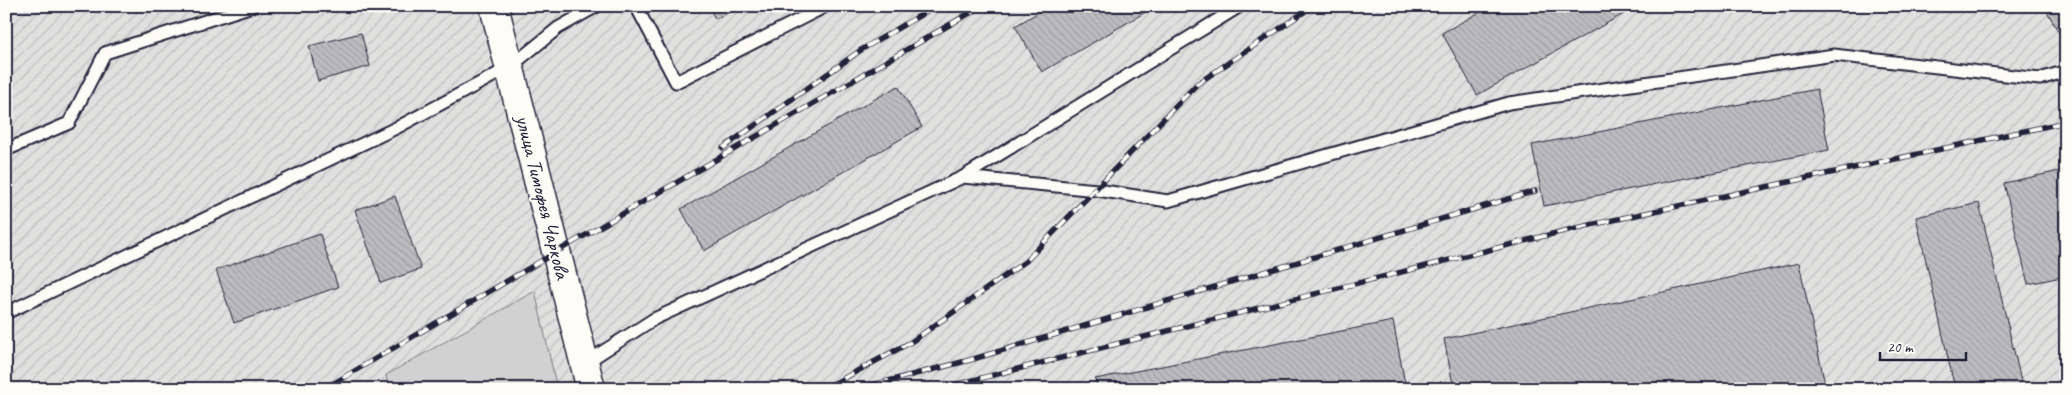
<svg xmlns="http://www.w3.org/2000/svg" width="2072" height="395" viewBox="0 0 2072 395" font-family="Caveat,sans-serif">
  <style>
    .industrial { fill: url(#industrial-furrows) }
    .grass { fill: #d2d1d1; stroke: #7a7a86 }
    .building { fill: url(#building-back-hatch); stroke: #22223b }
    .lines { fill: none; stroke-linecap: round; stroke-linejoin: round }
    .lane-casing { stroke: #22223b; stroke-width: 15 }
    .secondary-casing { stroke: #22223b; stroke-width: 31 }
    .lane { stroke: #fdfcf7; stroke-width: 11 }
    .secondary { stroke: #fdfcf7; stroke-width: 28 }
    .rail-casing { stroke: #22223b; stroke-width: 5.5 }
    .rail { stroke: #fdfcf7; stroke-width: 4; stroke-dasharray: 11; stroke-linecap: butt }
    .labels { text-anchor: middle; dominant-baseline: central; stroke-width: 4.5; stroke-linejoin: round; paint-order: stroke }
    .street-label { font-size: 21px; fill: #22223b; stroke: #fdfcf7 }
  </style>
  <defs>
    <pattern id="industrial-furrows" width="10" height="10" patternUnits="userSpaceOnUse" patternTransform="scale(1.25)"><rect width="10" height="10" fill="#e0e0df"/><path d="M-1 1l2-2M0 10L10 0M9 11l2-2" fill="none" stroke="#c0c0c0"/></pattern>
    <pattern id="building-back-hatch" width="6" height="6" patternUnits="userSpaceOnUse" patternTransform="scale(1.25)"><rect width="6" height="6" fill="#bcbcc0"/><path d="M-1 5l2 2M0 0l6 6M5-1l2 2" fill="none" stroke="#a1a1a6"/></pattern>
  </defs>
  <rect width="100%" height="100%" fill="#f0efec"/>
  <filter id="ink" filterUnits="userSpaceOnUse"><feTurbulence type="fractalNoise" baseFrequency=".02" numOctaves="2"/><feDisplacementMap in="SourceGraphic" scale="10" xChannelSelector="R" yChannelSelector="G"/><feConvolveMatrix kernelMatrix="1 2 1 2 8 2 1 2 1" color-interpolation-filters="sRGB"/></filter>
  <g filter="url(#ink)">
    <!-- industrial -->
    <rect class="industrial" x="6" y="6" width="2060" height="383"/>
    <!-- grass -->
    <path class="grass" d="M 535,291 L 557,389 L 389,389 L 386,375 Z"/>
    <!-- building -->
    <g class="building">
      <path d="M 709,6 L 743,6 L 715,19 Z"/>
      <path d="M 1049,6 L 1156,6 L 1042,72 L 1015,26 Z"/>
      <path d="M 1491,6 L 1638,6 L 1477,95 L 1442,33 Z"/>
      <path d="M 2044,6 L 2066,6 L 2066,45 Z"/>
      <path d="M 361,33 L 370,66 L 318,81 L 309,46 Z"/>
      <path d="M 898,86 L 922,127 L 704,251 L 681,209 Z"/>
      <path d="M 1817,89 L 1829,150 L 1544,206 L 1532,145 Z"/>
      <path d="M 2064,170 L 2066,178 L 2066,276 L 2028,284 L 2004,183 Z"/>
      <path d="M 395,196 L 421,269 L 381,283 L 355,210 Z"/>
      <path d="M 1979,203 L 2023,389 L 1955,389 L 1916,217 Z"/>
      <path d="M 320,234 L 338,287 L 234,323 L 216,270 Z"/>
      <path d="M 1799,263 L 1826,389 L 1454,389 L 1444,339 Z"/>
      <path d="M 1393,321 L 1406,389 L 1098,389 L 1095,379 Z"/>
    </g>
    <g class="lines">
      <!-- lane casing -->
      <g class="lane-casing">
        <g id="lane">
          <path d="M 636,6 L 676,82 L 826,6"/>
          <path d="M 6,150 L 69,123 L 105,53 L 252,6"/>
          <path d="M 963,177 L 1240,6"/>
          <path d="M 6,313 L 398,127 L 510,67 L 558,28 L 597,6"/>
          <path d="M 585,363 L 654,319 L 963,177 L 1097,190 L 1168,201 L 1509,103 L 1834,55 L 2040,79 L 2066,71"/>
        </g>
      </g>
      <!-- secondary casing -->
      <g class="secondary-casing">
        <path id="secondary" d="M 494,6 L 591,389"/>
      </g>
      <!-- lane -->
      <use href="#lane" class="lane"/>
      <!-- secondary -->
      <use href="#secondary" class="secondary"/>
      <!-- rail casing -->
      <g class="rail-casing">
        <g id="rail">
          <path d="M 723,148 L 861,50 L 936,6"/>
          <path d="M 324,389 L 558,251 L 982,6"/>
          <path d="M 824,389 L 911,342 L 1026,261 L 1197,84 L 1313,6"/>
          <path d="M 857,389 L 970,360 L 1535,191"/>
          <path d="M 938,389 L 1572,229 L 2066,122"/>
        </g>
      </g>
      <!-- rail -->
      <use href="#rail" class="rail"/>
    </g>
  </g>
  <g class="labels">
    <!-- street labels -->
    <g class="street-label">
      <text transform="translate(543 197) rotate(76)">улица Тимофея Чаркова</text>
    </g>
  </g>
  <!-- margin -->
  <rect width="2072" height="395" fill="none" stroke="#fdfcf7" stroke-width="25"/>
  <rect x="12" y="12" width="2047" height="370" fill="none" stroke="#22223b" stroke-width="2" filter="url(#ink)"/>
  <!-- scale -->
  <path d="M1880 352v8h86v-8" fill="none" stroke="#22223b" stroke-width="2.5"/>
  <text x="1887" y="352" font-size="15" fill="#22223b" stroke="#fdfcf7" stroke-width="4" paint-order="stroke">20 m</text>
</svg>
